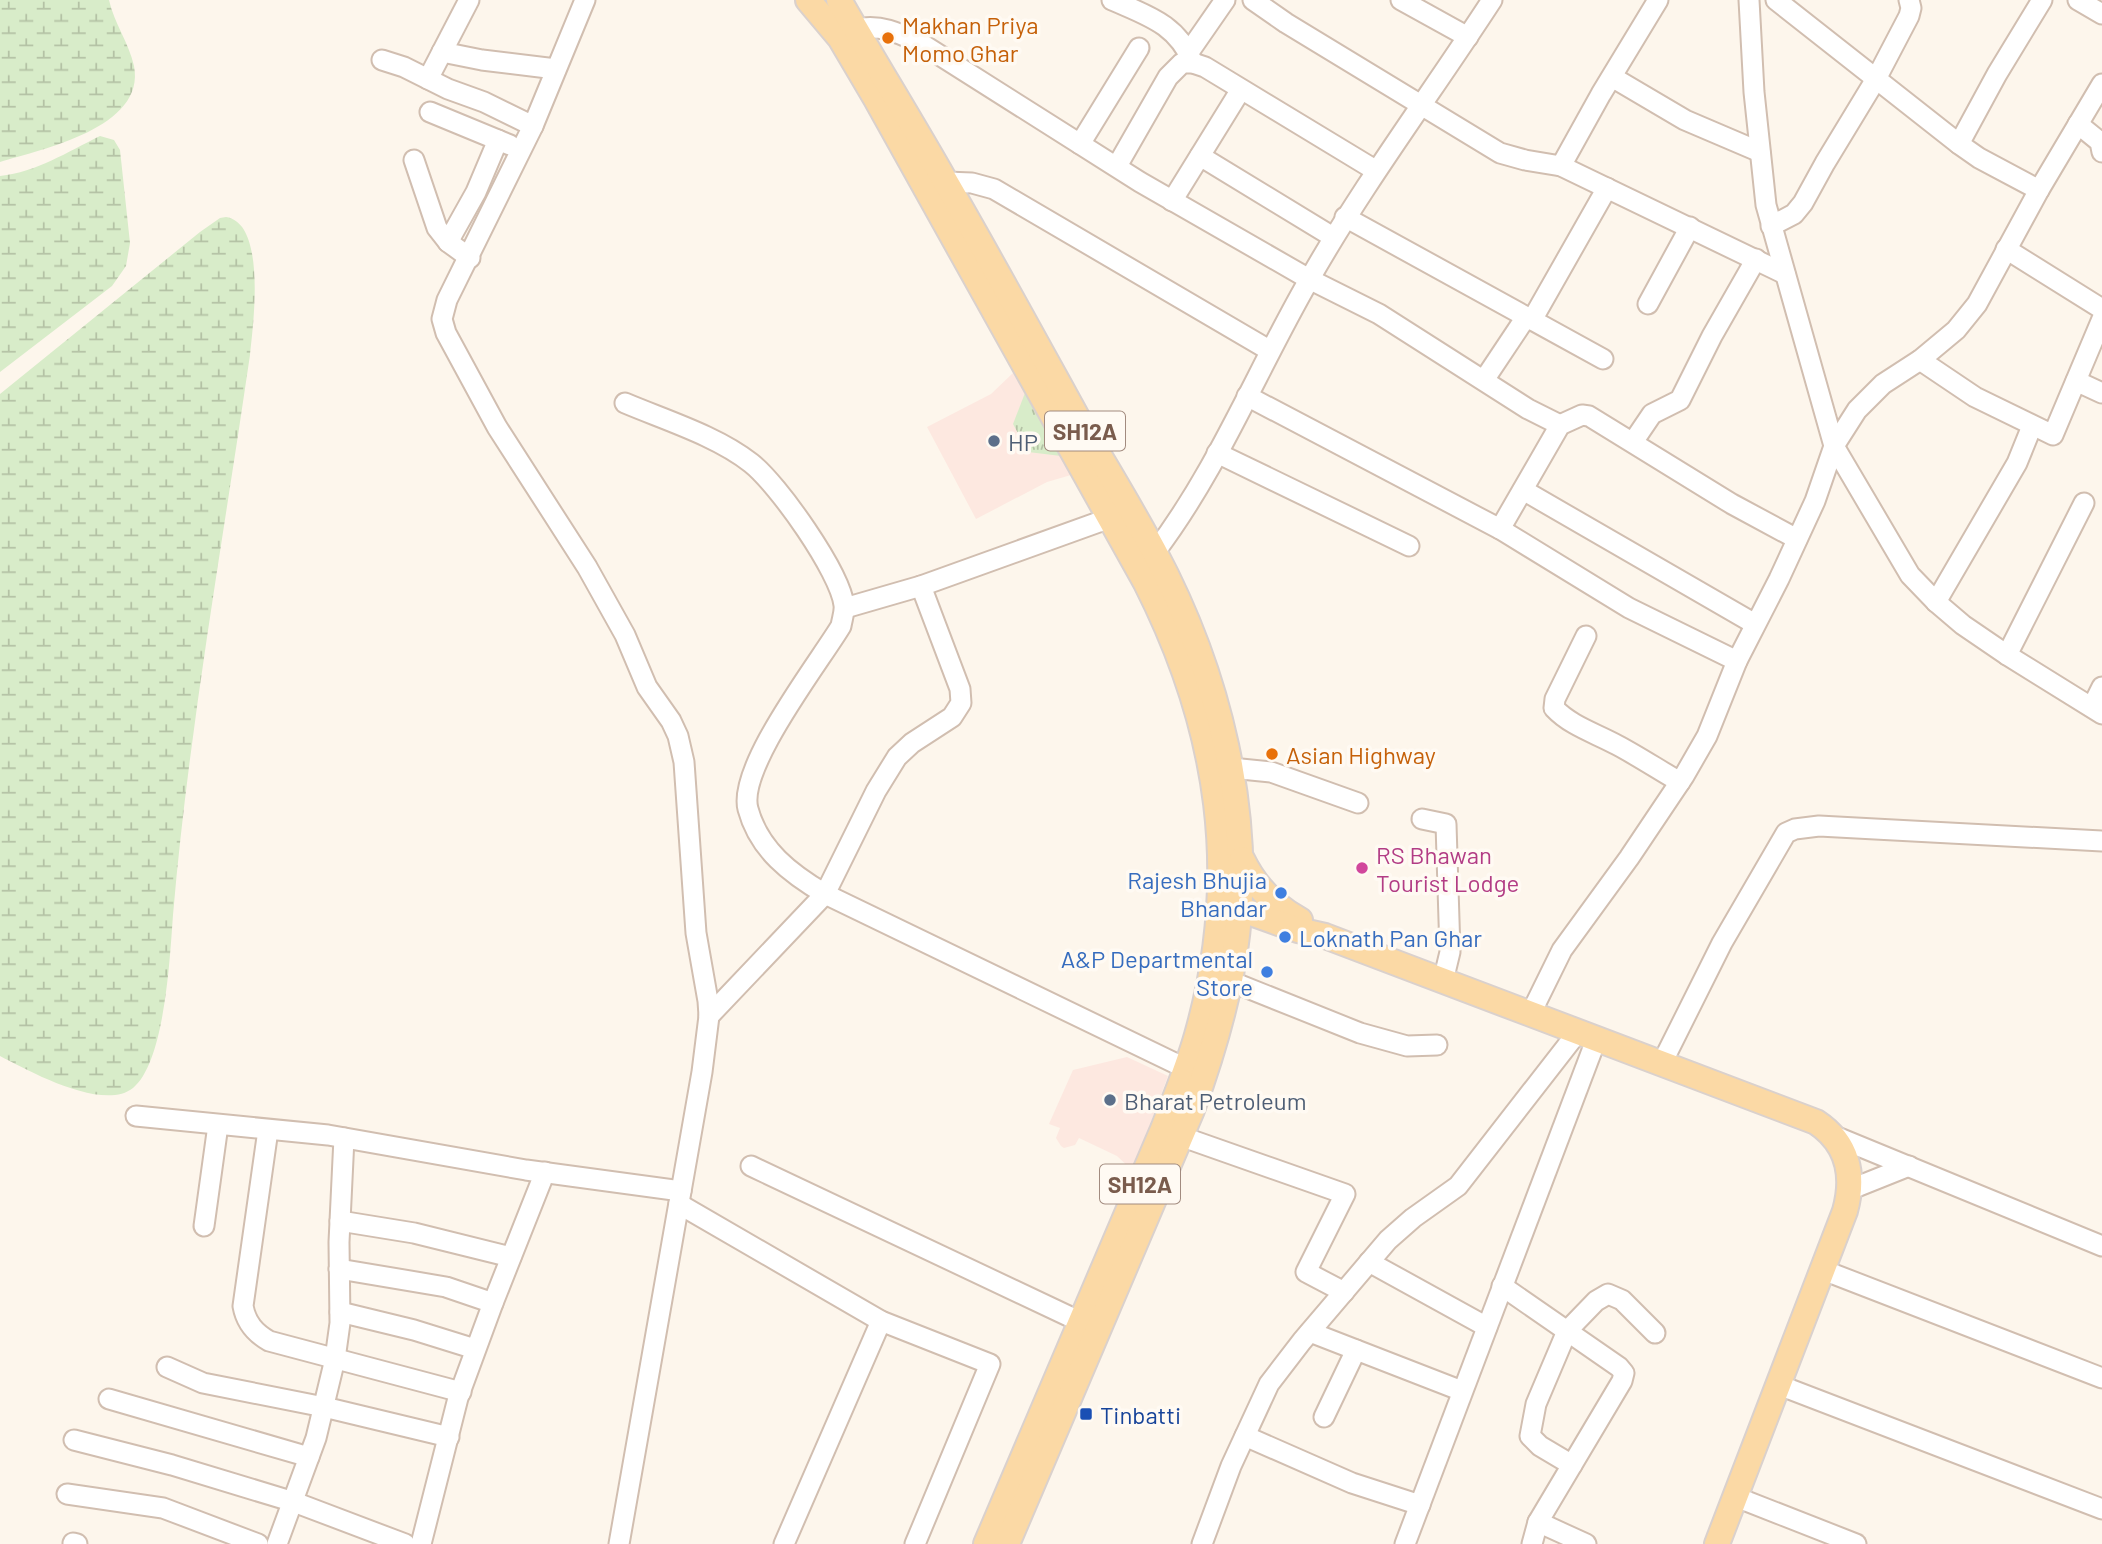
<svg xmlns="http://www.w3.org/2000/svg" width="2102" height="1544" viewBox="0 0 2102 1544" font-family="Barlow,sans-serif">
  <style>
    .commercial { fill: #fde8e0 }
    .grass { fill: url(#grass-tufts) }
    .wetland { fill: url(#wetland-marsh) }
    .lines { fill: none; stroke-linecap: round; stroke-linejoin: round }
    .minor-casing { stroke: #d1beb0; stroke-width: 23 }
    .major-casing { stroke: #dad1cd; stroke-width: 28 }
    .minor { stroke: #fff; stroke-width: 19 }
    .major { stroke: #fbd9a5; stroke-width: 24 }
    .food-dot { fill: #e8710a; stroke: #fffaf3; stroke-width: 2.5 }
    .service-dot { fill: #5c6f8a; stroke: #fffaf3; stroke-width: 2.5 }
    .hotel-dot { fill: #d1479c; stroke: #fffaf3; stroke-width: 2.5 }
    .shop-dot { fill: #3f7fe0; stroke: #fffaf3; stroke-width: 2.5 }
    .transit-dot { fill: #1a4fb4; stroke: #fffaf3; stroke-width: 2.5 }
    .labels { text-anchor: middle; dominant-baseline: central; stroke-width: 7; stroke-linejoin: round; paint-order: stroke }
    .shield { fill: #fffaf3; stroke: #a28b7f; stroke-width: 2 }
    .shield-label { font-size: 23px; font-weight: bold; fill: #7a5c4d }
    .food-label { font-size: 24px; fill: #c56008; stroke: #fffaf3; text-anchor: start }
    .service-label { font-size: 24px; fill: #4e5e75; stroke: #fffaf3; text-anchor: start }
    .hotel-label { font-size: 24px; fill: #b23c85; stroke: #fffaf3; text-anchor: start }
    .shop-label { font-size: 24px; fill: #366cbe; stroke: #fffaf3; text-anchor: end }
    .transit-label { font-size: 24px; fill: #164399; stroke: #fffaf3; text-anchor: start }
  </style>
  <defs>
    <pattern id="grass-tufts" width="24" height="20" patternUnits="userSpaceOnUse" patternTransform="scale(1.75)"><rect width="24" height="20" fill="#d8ecc9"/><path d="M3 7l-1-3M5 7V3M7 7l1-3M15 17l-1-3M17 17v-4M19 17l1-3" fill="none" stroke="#b4c2a5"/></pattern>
    <pattern id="wetland-marsh" width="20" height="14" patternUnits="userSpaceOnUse" patternTransform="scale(1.75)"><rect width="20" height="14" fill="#d8ecc9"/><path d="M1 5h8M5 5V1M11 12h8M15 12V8" fill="none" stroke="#b4c2a5"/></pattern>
  </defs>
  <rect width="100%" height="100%" fill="#fdf6ec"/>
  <!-- commercial -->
  <g class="commercial">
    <path d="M 1013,373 L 1071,475 L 1047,482 L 976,519 L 927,427 L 991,394 Z"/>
    <path d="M 1127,1057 L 1168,1076 L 1133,1171 L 1117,1156 L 1079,1138 L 1075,1145 L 1064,1148 L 1061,1146 L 1056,1138 L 1060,1128 L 1049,1124 L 1073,1070 Z"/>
  </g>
  <!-- grass -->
  <path class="grass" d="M 1025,393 L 1061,456 L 1028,452 L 1013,424 Z"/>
  <!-- wetland -->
  <g class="wetland">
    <path d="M 0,0 L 109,0 C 114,23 129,43 134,66 C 146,128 42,149 0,162 Z"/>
    <path d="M 100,136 L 114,140 L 120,150 L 130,243 L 126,266 L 112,286 L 0,372 L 0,176 C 37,172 67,152 100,136 Z"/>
    <path d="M 226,217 C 267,223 253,326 250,355 C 223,541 189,728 173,915 C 170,956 165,1062 133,1088 C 103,1112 29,1071 0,1056 L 0,394 L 200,232 L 220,218 Z"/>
  </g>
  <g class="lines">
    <!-- minor casing -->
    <g class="minor-casing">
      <g id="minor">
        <path d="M 585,0 L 533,126 L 447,300 L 442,319 L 446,333 L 497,427 L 587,567 L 625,635 L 647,687 L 671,721 L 678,736 L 684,762 L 696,933 L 708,1001 L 709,1016 L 702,1072 L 619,1544"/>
        <path d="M 1112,0 C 1148,16 1177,24 1193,63"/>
        <path d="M 1253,0 L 1286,23 L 1500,153 L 1525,160 L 1561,166 L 1785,274"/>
        <path d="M 1401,0 L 1468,37"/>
        <path d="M 1749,0 L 1754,92 L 1766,205 L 1834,446 L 1910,575 L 1936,602 L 1963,625 L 2007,655 L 2102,714"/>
        <path d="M 1776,0 L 1959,144 L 1979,158 L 2039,190"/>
        <path d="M 2078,0 L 2102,14"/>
        <path d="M 856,29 C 882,24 899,33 922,44 L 1140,182 L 1309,279 L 1379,314 L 1528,409 L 1560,425"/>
        <path d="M 442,52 L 482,60 L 556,69"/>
        <path d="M 1189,52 L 1225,0"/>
        <path d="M 382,60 L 404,67 L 448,89 L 484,102 L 533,126"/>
        <path d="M 1612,77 L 1685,120 L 1760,152"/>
        <path d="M 428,79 L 469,0"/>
        <path d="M 430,112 L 510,145"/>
        <path d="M 2078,124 L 2100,142 L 2102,152"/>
        <path d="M 1080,144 L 1139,48"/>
        <path d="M 1959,144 L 1997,74 L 2042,0"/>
        <path d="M 1200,156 L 1333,237"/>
        <path d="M 414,160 L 437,228 L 448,242 L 470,258"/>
        <path d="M 1117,166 L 1168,77 L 1182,63 L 1193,63 L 1205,67 L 1375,170"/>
        <path d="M 1561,166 L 1601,94 L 1658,0"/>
        <path d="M 946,182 L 972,183 L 994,189 L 1269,350"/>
        <path d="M 1172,201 L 1240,91"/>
        <path d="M 1345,217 L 1603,359"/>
        <path d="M 1771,226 L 1794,214 L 1803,203 L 1825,163 L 1876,79 L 1909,16 L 1911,8 L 1909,0"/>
        <path d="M 448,242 L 476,192 L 498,140"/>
        <path d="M 2006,249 L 2102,309"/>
        <path d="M 1648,304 L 1690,227"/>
        <path d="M 1532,320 L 1607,188"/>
        <path d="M 1920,360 L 1975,397 L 2053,435 L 2102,319"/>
        <path d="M 1484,380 L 1526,317"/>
        <path d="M 2076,381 L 2102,393"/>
        <path d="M 1247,396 L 1500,529 L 1629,608 L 1737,661"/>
        <path d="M 625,403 C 665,420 717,436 751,463 C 778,484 840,572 844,605 C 845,612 842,619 841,626 C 818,664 737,768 748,809 C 759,850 791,874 825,894 L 1187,1069"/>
        <path d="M 1633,442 L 1652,414 L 1680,400 L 1712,336 L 1756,259"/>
        <path d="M 1217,453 L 1409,546"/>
        <path d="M 1523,490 L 1755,624"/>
        <path d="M 1500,529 L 1560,425 L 1582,415 L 1589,416 L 1732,504 L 1797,539"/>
        <path d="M 1155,552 C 1218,469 1257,370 1309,280 C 1364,183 1431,94 1492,0"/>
        <path d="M 1936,602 L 2017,463 L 2032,426"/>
        <path d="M 845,608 L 921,586 L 1110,518"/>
        <path d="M 1586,636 L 1555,699 L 1554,708 C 1571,726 1595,733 1617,745 C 1638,756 1659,770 1680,782"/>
        <path d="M 2007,655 L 2084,503"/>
        <path d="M 2092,707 L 2102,687"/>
        <path d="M 1231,768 L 1271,772 L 1358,803"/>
        <path d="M 1422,819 L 1446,824 L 1450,952 L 1443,981"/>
        <path d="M 1230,981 L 1360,1033 L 1407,1046 L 1437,1045"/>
        <path d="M 1530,1015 L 1562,950 L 1629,858 L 1684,776 L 1707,736 L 1737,661 L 1779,579 L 1815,501 L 1834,446 L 1857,410 L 1883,384 L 1920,360 L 1956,330 L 1977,304 L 2039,190 L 2102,84"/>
        <path d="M 709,1016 L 825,894 L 876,791 L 897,757 L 912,743 L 952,717 L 961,703 L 960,689 L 921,586"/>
        <path d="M 1661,1065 L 1722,943 L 1786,833 L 1795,829 L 1819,826 L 2102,841"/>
        <path d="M 136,1116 L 328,1135 L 526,1170 L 681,1191"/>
        <path d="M 268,1130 L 243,1306 C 246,1323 255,1333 269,1341 L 461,1392"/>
        <path d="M 1832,1135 L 2102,1246"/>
        <path d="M 1180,1136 L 1345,1194 L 1306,1272 L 1344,1292"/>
        <path d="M 751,1166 L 1081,1322"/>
        <path d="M 1849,1190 L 1909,1166"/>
        <path d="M 679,1204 L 881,1321 L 990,1364 L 915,1544"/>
        <path d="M 340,1221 L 414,1233 L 511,1257"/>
        <path d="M 204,1226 L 218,1125"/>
        <path d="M 1369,1262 L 1487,1327"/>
        <path d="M 339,1269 L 446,1287 L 493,1303"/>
        <path d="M 1823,1270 L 2102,1378"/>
        <path d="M 1502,1286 L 1619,1367 L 1624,1373 L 1622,1381 L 1538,1522 L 1532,1544"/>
        <path d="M 340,1312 L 414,1330 L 475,1349"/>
        <path d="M 1310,1332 L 1462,1391"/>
        <path d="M 167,1367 L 203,1383 L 324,1407 L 449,1437"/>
        <path d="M 1779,1385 L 2102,1509"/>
        <path d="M 109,1399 L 309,1457"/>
        <path d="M 1324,1417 L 1356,1350"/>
        <path d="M 1245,1436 L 1352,1483 L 1420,1505"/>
        <path d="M 74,1440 L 172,1465 L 294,1502 L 405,1544"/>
        <path d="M 1572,1465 L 1540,1446 L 1530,1436 L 1536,1404 L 1567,1331 L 1596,1301 L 1608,1294 L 1622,1300 L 1655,1333"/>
        <path d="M 67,1494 L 163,1508 L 258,1544"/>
        <path d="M 1736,1497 L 1856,1544"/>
        <path d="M 1538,1522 L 1586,1544"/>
        <path d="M 73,1543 L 77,1544"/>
        <path d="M 277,1544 L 316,1438 L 335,1359 L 340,1323 L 339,1242 L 344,1138"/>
        <path d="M 421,1544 L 458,1398 L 493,1303 L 545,1172"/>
        <path d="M 784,1544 L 881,1321"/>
        <path d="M 1202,1544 L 1231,1466 L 1269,1384 L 1302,1341 L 1388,1240 L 1413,1218 L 1458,1186 L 1577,1033"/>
        <path d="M 1405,1544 L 1596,1040"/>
      </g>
    </g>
    <!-- major casing -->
    <g class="major-casing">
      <g id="major">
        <path d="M 808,0 L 840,38 L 876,99 L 1146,583 C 1220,729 1242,876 1197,1035 C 1188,1067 1175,1098 1163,1129 L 986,1544"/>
        <path d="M 839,0 C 873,60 910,119 944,179 C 990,258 1034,339 1078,419 C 1103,463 1130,506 1154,551 C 1218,671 1255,815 1235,951 C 1227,1006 1211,1058 1192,1110 L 1007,1544"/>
        <path d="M 1242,859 C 1255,886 1274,906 1300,920"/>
        <path d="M 1226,904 L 1298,930 L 1325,936 L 1816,1122 C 1848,1143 1855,1175 1845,1211 L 1717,1544"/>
      </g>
    </g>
    <!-- minor -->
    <use href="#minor" class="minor"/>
    <!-- major -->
    <use href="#major" class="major"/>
  </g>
  <!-- markers -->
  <g class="food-dot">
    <circle cx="888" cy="38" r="7"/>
    <circle cx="1272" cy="754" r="7"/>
  </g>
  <g class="service-dot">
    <circle cx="994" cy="441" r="7"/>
    <circle cx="1110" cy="1100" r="7"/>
  </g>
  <circle class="hotel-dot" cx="1362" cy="868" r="7"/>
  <g class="shop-dot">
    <circle cx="1281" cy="893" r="7"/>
    <circle cx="1285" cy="937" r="7"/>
    <circle cx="1267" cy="972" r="7"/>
  </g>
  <rect class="transit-dot" x="1079" y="1407" width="14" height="14" rx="3.5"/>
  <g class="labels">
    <!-- shield labels -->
    <g class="shield">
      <rect x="1045" y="411.5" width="80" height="39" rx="5"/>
      <rect x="1100" y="1164.5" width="80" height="39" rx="5"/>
    </g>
    <g class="shield-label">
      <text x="1085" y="431">SH12A</text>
      <text x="1140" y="1184">SH12A</text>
    </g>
    <!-- food labels -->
    <g class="food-label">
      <text x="902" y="24">Makhan Priya<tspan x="902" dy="28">Momo Ghar</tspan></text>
      <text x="1286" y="754">Asian Highway</text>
    </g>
    <!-- service labels -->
    <g class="service-label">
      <text x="1008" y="441">HP</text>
      <text x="1124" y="1100">Bharat Petroleum</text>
    </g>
    <!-- hotel labels -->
    <g class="hotel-label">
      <text x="1376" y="854">RS Bhawan<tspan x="1376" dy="28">Tourist Lodge</tspan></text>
    </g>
    <!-- shop labels -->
    <g class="shop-label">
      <text x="1267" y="879">Rajesh Bhujia<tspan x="1267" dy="28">Bhandar</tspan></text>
      <text x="1299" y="937" text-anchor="start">Loknath Pan Ghar</text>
      <text x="1253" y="958">A&amp;P Departmental<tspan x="1253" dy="28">Store</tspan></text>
    </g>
    <!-- transit labels -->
    <g class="transit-label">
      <text x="1100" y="1414">Tinbatti</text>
    </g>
  </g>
</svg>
